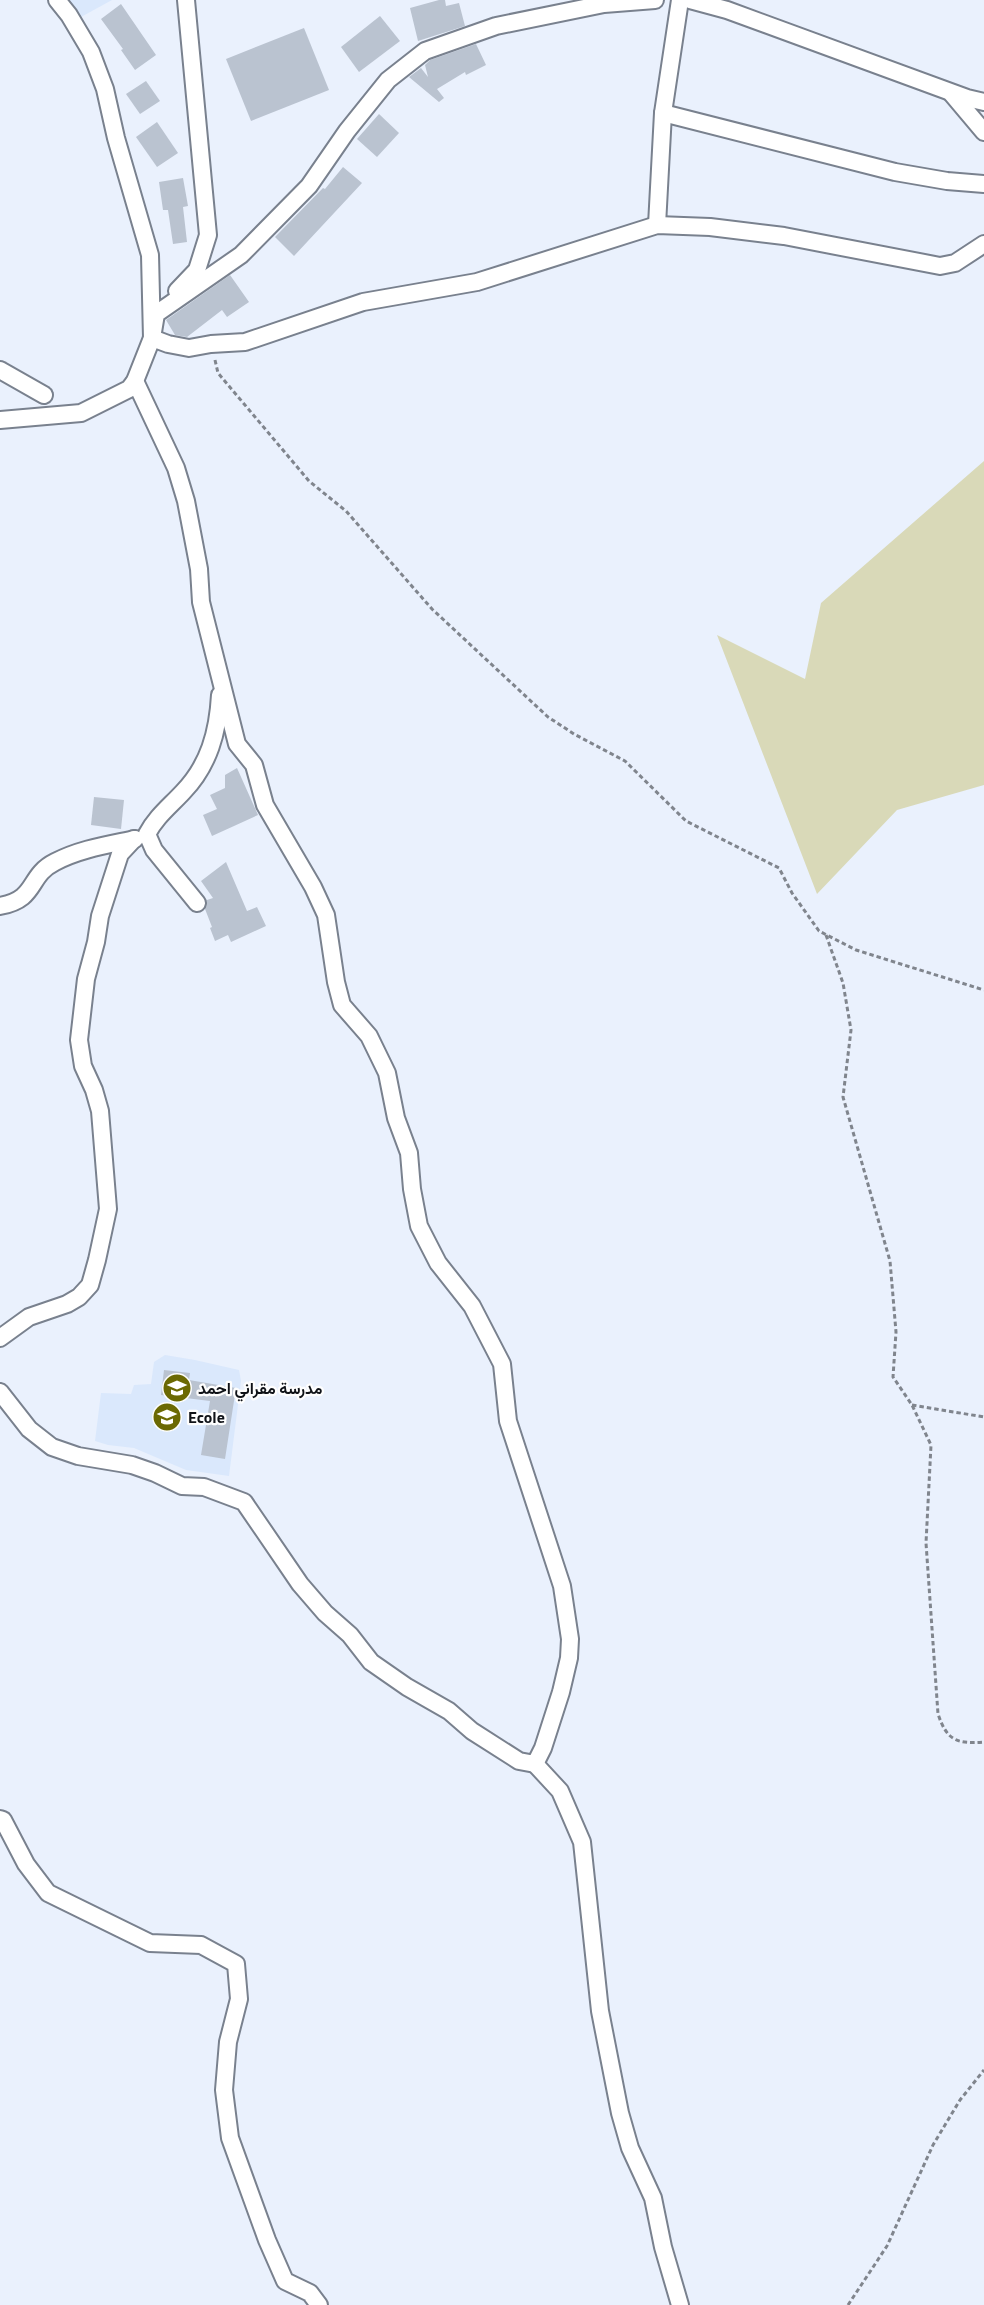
<svg xmlns="http://www.w3.org/2000/svg" width="984" height="2305" viewBox="0 0 984 2305" font-family="'Titillium Web',Vazirmatn,sans-serif">
  <style>
    .built { fill: #dae8fc }
    .green { fill: #d9d9b8 }
    .building { fill: #bac3d0 }
    .lines { fill: none; stroke-linecap: round; stroke-linejoin: round }
    .street-casing { stroke: #79818e; stroke-width: 20 }
    .path { stroke: #80858d; stroke-width: 3; stroke-dasharray: 4.5 3; stroke-linecap: butt }
    .street { stroke: #fff; stroke-width: 16 }
    .labels { text-anchor: middle; dominant-baseline: central; stroke-width: 4.5; stroke-linejoin: round; paint-order: stroke }
    .poi-label { font-size: 16px; font-weight: bold; fill: #0f1217; stroke: #fefefe; text-anchor: start }
  </style>
  <rect width="100%" height="100%" fill="#eaf1fd"/>
  <!-- built -->
  <g class="built">
    <path d="M 68,0 L 112,0 L 81,17 Z"/>
    <path d="M 165,1355 L 195,1360 L 239,1370 L 241,1381 L 229,1476 L 186,1470 L 134,1448 L 108,1445 L 95,1441 L 101,1393 L 131,1394 L 134,1385 L 151,1384 L 154,1362 Z"/>
  </g>
  <!-- green -->
  <path class="green" d="M 984,461 L 984,785 L 897,810 L 817,894 L 717,635 L 805,679 L 821,603 Z"/>
  <!-- building -->
  <g class="building">
    <path d="M 439,0 L 445,0 L 446,6 L 459,3 L 465,26 L 418,41 L 410,8 Z"/>
    <path d="M 121,4 L 156,55 L 135,70 L 121,50 L 123,49 L 101,19 Z"/>
    <path d="M 380,16 L 400,41 L 359,72 L 341,47 Z"/>
    <path d="M 304,28 L 329,90 L 251,121 L 226,59 Z"/>
    <path d="M 476,44 L 486,65 L 466,75 L 465,72 L 437,89 L 444,98 L 439,102 L 409,77 L 421,68 L 428,77 L 425,65 L 430,60 Z"/>
    <path d="M 146,81 L 160,101 L 140,114 L 126,94 Z"/>
    <path d="M 379,114 L 399,133 L 377,157 L 357,139 Z"/>
    <path d="M 157,122 L 178,153 L 157,167 L 136,137 Z"/>
    <path d="M 343,167 L 362,183 L 294,256 L 275,237 L 323,188 L 325,189 Z"/>
    <path d="M 183,178 L 188,206 L 183,207 L 187,242 L 173,244 L 168,210 L 163,210 L 159,182 Z"/>
    <path d="M 230,275 L 249,302 L 227,317 L 222,310 L 187,337 L 175,335 L 166,320 Z"/>
    <path d="M 237,768 L 258,815 L 212,836 L 203,815 L 217,809 L 210,795 L 225,788 L 225,775 Z"/>
    <path d="M 94,797 L 124,800 L 121,829 L 91,825 Z"/>
    <path d="M 226,862 L 247,911 L 257,907 L 266,926 L 231,942 L 228,935 L 215,941 L 210,928 L 212,927 L 205,909 L 207,900 L 213,898 L 201,881 Z"/>
    <path d="M 164,1370 L 190,1373 L 189,1380 L 236,1388 L 225,1459 L 201,1455 L 210,1401 L 161,1395 Z"/>
  </g>
  <g class="lines">
    <!-- street casing -->
    <g class="street-casing">
      <g id="street">
        <path d="M 57,0 L 69,15 L 91,52 L 105,89 L 116,138 L 150,255 L 152,338 L 168,344 L 189,348 L 211,344 L 245,342 L 363,302 L 477,282 L 657,225 L 710,227 L 784,236 L 940,266 L 955,263 L 984,244"/>
        <path d="M 690,0 L 727,10 L 967,98 L 984,102"/>
        <path d="M 952,94 L 984,132"/>
        <path d="M 663,113 L 895,172 L 947,181 L 984,184"/>
        <path d="M 657,225 L 663,113 L 680,0"/>
        <path d="M 177,291 L 197,270 L 208,235 L 186,0"/>
        <path d="M 0,370 L 44,395"/>
        <path d="M 0,420 L 81,413 L 129,389 L 135,381 L 152,338 L 156,314 L 241,255 L 309,186 L 347,131 L 388,80 L 425,51 L 496,26 L 604,4 L 655,0"/>
        <path d="M 197,903 L 154,850 L 147,834 C 156,817 169,807 183,792 C 209,765 218,732 220,695"/>
        <path d="M 0,906 C 38,899 27,876 55,862 C 80,849 107,845 135,839"/>
        <path d="M 0,1338 L 29,1317 L 67,1304 L 79,1297 L 90,1285 L 97,1260 L 108,1209 L 100,1111 L 94,1090 L 83,1066 L 79,1040 L 86,979 L 96,942 L 100,916 L 120,854 L 134,839"/>
        <path d="M 0,1392 L 29,1429 L 52,1447 L 78,1456 L 132,1465 L 155,1473 L 182,1486 L 204,1487 L 244,1502 L 300,1584 L 325,1613 L 350,1635 L 371,1662 L 407,1687 L 449,1711 L 472,1731 L 519,1761 L 535,1764 L 543,1748 L 561,1692 L 569,1658 L 570,1639 L 562,1586 L 508,1421 L 502,1364 L 472,1306 L 438,1263 L 419,1226 L 412,1189 L 409,1153 L 396,1118 L 387,1073 L 369,1036 L 342,1005 L 336,982 L 326,915 L 313,887 L 265,805 L 254,765 L 237,744 L 201,602 L 199,569 L 186,501 L 176,468 L 135,381"/>
        <path d="M 535,1764 L 560,1791 L 582,1842 L 600,2011 L 620,2113 L 630,2148 L 653,2198 L 663,2247 L 680,2305"/>
        <path d="M 0,1819 L 3,1820 L 26,1864 L 48,1893 L 150,1943 L 201,1945 L 236,1964 L 239,1999 L 228,2042 L 224,2090 L 230,2138 L 267,2240 L 285,2281 L 310,2293 L 319,2305"/>
      </g>
    </g>
    <!-- path -->
    <g class="path">
      <path d="M 215,360 L 218,373 L 309,481 L 346,511 L 432,609 L 548,717 L 574,734 L 625,761 L 686,821 L 779,868 L 792,893 L 819,931 L 856,950 L 984,990"/>
      <path d="M 826,935 L 843,983 L 851,1030 L 843,1097 L 890,1261 L 896,1332 L 893,1377 L 912,1405 L 931,1445 L 926,1543 L 938,1714 C 947,1741 957,1744 984,1742"/>
      <path d="M 912,1405 L 984,1417"/>
      <path d="M 848,2305 L 887,2246 L 933,2145 L 960,2100 L 984,2070"/>
    </g>
    <!-- street -->
    <use href="#street" class="street"/>
  </g>
  <!-- icons -->
  <defs>
    <g id="school-disc" transform="scale(1.5)"><circle r="9.5" fill="#6b6903" stroke="#fefefe"/><path d="M0-5L7-2L0 1L-7-2ZM-4 1L0 2.5L4 1V4Q0 6-4 4Z" fill="#fff"/></g>
  </defs>
  <g fill-rule="evenodd">
    <use href="#school-disc" x="177" y="1388"/>
    <use href="#school-disc" x="167" y="1417"/>
  </g>
  <g class="labels">
    <!-- poi labels -->
    <g class="poi-label">
      <text x="198" y="1388">مدرسة مقراني احمد</text>
      <text x="188" y="1417">Ecole</text>
    </g>
  </g>
</svg>
